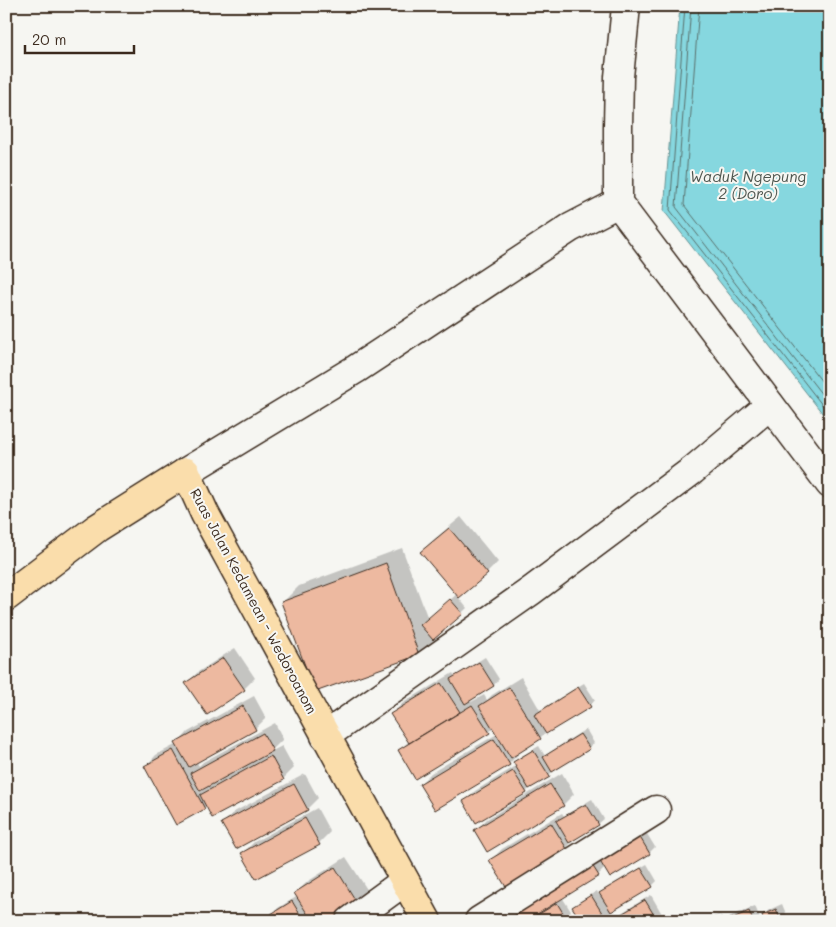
<svg xmlns="http://www.w3.org/2000/svg" width="836" height="927" viewBox="0 0 836 927" font-family="Mali,sans-serif">
  <style>
    .water { fill: #86d7df; stroke: #689292 }
    .shadow { fill: #0003 }
    .lines { fill: none; stroke-linecap: round; stroke-linejoin: round }
    .shore { stroke: #596f6b; stroke-width: 1 }
    .building { fill: #edb9a0; stroke: #3b2a1e }
    .minor-casing { stroke: #3b2a1e; stroke-width: 31 }
    .major-casing { stroke: #3b2a1e; stroke-width: 31 }
    .minor { stroke: #f6f6f2; stroke-width: 28 }
    .major { stroke: #faddab; stroke-width: 28 }
    .labels { text-anchor: middle; dominant-baseline: central; stroke-width: 4; stroke-linejoin: round; paint-order: stroke }
    .street-label { font-size: 14px; fill: #3b2a1e; stroke: #f6f6f2 }
    .water-label { font-size: 15px; font-style: italic; fill: #4e554e; stroke: #f6f6f2 }
  </style>
  <rect width="100%" height="100%" fill="#f6f6f2"/>
  <filter id="ink" filterUnits="userSpaceOnUse"><feTurbulence type="fractalNoise" baseFrequency=".02" numOctaves="2"/><feDisplacementMap in="SourceGraphic" scale="10" xChannelSelector="R" yChannelSelector="G"/><feConvolveMatrix kernelMatrix="1 2 1 2 8 2 1 2 1" color-interpolation-filters="sRGB"/></filter>
  <g filter="url(#ink)">
    <!-- water -->
    <path class="water" d="M 680,6 L 830,6 L 830,423 L 664,211 Z"/>
    <!-- shadow -->
    <g class="shadow">
      <path d="M 461,517 L 498,562 L 487,573 L 458,597 L 467,608 L 419,654 L 283,602 L 299,586 L 402,548 L 428,619 L 457,594 L 421,552 L 432,541 Z"/>
      <path d="M 235,648 L 255,678 L 244,689 L 187,683 L 198,672 Z"/>
      <path d="M 485,657 L 499,679 L 494,685 L 470,700 L 471,702 L 484,695 L 487,700 L 492,695 L 521,677 L 540,710 L 584,683 L 595,700 L 590,706 L 546,732 L 540,738 L 519,751 L 520,752 L 509,764 L 420,784 L 431,773 L 497,734 L 494,728 L 489,732 L 399,751 L 409,741 L 392,714 L 403,703 L 453,673 L 455,676 Z"/>
      <path d="M 254,696 L 266,718 L 255,729 L 196,761 L 199,766 L 203,762 L 275,723 L 283,739 L 270,752 L 282,746 L 294,768 L 283,779 L 206,805 L 204,808 L 145,767 L 156,755 L 177,744 L 188,732 Z"/>
      <path d="M 586,729 L 594,743 L 589,748 L 533,785 L 526,792 L 464,802 L 475,791 L 516,766 L 514,763 L 520,757 L 539,746 L 545,756 L 550,752 Z"/>
      <path d="M 562,773 L 574,794 L 563,805 L 476,830 L 487,819 Z"/>
      <path d="M 305,774 L 318,798 L 307,809 L 236,847 L 223,823 L 234,812 Z"/>
      <path d="M 592,799 L 604,819 L 598,824 L 577,837 L 566,848 L 491,860 L 502,849 L 562,813 L 564,816 Z"/>
      <path d="M 317,808 L 330,832 L 319,843 L 257,878 L 243,853 L 254,842 Z"/>
      <path d="M 641,824 L 655,847 L 649,853 L 605,868 L 598,875 L 562,897 L 577,921 L 528,921 Z"/>
      <path d="M 346,857 L 370,894 L 334,921 L 277,921 L 273,914 L 278,908 L 298,896 L 296,893 L 307,882 Z"/>
      <path d="M 647,864 L 657,881 L 652,886 L 610,911 L 615,920 L 620,914 L 651,895 L 662,914 L 656,919 L 654,921 L 582,921 L 574,907 L 579,902 L 597,891 L 599,895 L 606,888 Z"/>
      <path d="M 782,904 L 789,921 L 765,921 L 763,915 L 769,910 Z"/>
      <path d="M 755,906 L 761,921 L 727,921 L 731,916 Z"/>
      <path d="M 720,914 L 723,921 L 712,921 L 721,917 L 720,915 L 704,921 Z"/>
    </g>
    <g class="lines">
      <!-- shore -->
      <g class="shore">
        <path d="M 685,6 L 670,210 L 830,415"/>
        <path d="M 691,6 L 676,207 L 830,405"/>
        <path d="M 699,6 L 684,205 L 830,392"/>
      </g>
    </g>
    <!-- building -->
    <g class="building">
      <path d="M 449,528 L 488,574 L 459,598 L 420,552 Z"/>
      <path d="M 386,563 L 419,655 L 315,692 L 281,602 Z"/>
      <path d="M 450,599 L 463,614 L 433,640 L 420,625 Z"/>
      <path d="M 223,658 L 245,690 L 207,715 L 185,683 Z"/>
      <path d="M 479,662 L 494,686 L 465,704 L 450,679 Z"/>
      <path d="M 441,683 L 460,712 L 409,743 L 390,714 Z"/>
      <path d="M 509,687 L 541,739 L 511,758 L 479,706 Z"/>
      <path d="M 578,687 L 591,707 L 546,734 L 534,715 Z"/>
      <path d="M 472,705 L 490,733 L 415,779 L 398,750 Z"/>
      <path d="M 243,706 L 256,730 L 189,767 L 175,743 Z"/>
      <path d="M 263,733 L 273,751 L 200,791 L 190,773 Z"/>
      <path d="M 580,734 L 590,749 L 552,772 L 543,757 Z"/>
      <path d="M 494,739 L 510,765 L 435,810 L 419,784 Z"/>
      <path d="M 173,750 L 205,809 L 176,825 L 144,766 Z"/>
      <path d="M 533,750 L 550,777 L 529,789 L 513,762 Z"/>
      <path d="M 271,756 L 284,780 L 212,818 L 200,795 Z"/>
      <path d="M 513,771 L 527,793 L 476,823 L 463,801 Z"/>
      <path d="M 294,784 L 308,810 L 236,849 L 221,823 Z"/>
      <path d="M 550,784 L 564,806 L 487,852 L 474,830 Z"/>
      <path d="M 586,804 L 599,825 L 569,843 L 556,821 Z"/>
      <path d="M 305,818 L 320,845 L 256,879 L 241,853 Z"/>
      <path d="M 551,823 L 567,849 L 506,887 L 489,860 Z"/>
      <path d="M 635,829 L 650,854 L 610,878 L 595,853 Z"/>
      <path d="M 587,857 L 599,876 L 526,921 L 518,921 L 508,905 Z"/>
      <path d="M 335,867 L 359,906 L 336,921 L 312,921 L 294,893 Z"/>
      <path d="M 641,868 L 653,887 L 611,912 L 599,893 Z"/>
      <path d="M 591,895 L 607,921 L 581,921 L 572,907 Z"/>
      <path d="M 645,900 L 657,920 L 614,921 L 613,919 Z"/>
      <path d="M 292,901 L 304,921 L 276,921 L 271,914 Z"/>
      <path d="M 557,903 L 568,921 L 528,921 Z"/>
      <path d="M 776,909 L 781,921 L 764,921 L 762,915 Z"/>
      <path d="M 749,911 L 753,921 L 726,921 Z"/>
    </g>
    <g class="lines">
      <!-- minor casing -->
      <g class="minor-casing">
        <g id="minor">
          <path d="M 626,6 L 619,77 L 618,126 L 618,203 L 830,484"/>
          <path d="M 186,472 L 356,369 L 570,228 L 618,203"/>
          <path d="M 325,736 L 531,591 L 693,470 L 770,405"/>
          <path d="M 350,921 L 405,881"/>
          <path d="M 479,921 L 656,810"/>
        </g>
      </g>
      <!-- major casing -->
      <g class="major-casing">
        <path id="major" d="M 6,597 L 97,528 L 186,472 L 205,514 L 427,921"/>
      </g>
      <!-- minor -->
      <use href="#minor" class="minor"/>
      <!-- major -->
      <use href="#major" class="major"/>
    </g>
  </g>
  <g class="labels">
    <!-- street labels -->
    <g class="street-label">
      <text transform="translate(254 601) rotate(62)">Ruas Jalan Kedamean - Wedoroanom</text>
    </g>
    <!-- water labels -->
    <g class="water-label">
      <text x="748" y="176">Waduk Ngepung<tspan x="748" dy="17">2 (Doro)</tspan></text>
    </g>
  </g>
  <!-- margin -->
  <rect width="836" height="927" fill="none" stroke="#f6f6f2" stroke-width="25"/>
  <rect x="12" y="12" width="811" height="902" fill="none" stroke="#3b2a1e" stroke-width="2" filter="url(#ink)"/>
  <!-- scale -->
  <path d="M25 45v8h109v-8" fill="none" stroke="#3b2a1e" stroke-width="2.5"/>
  <text x="32" y="45" font-size="15" fill="#3b2a1e" stroke="#f6f6f2" stroke-width="4" paint-order="stroke">20 m</text>
</svg>
